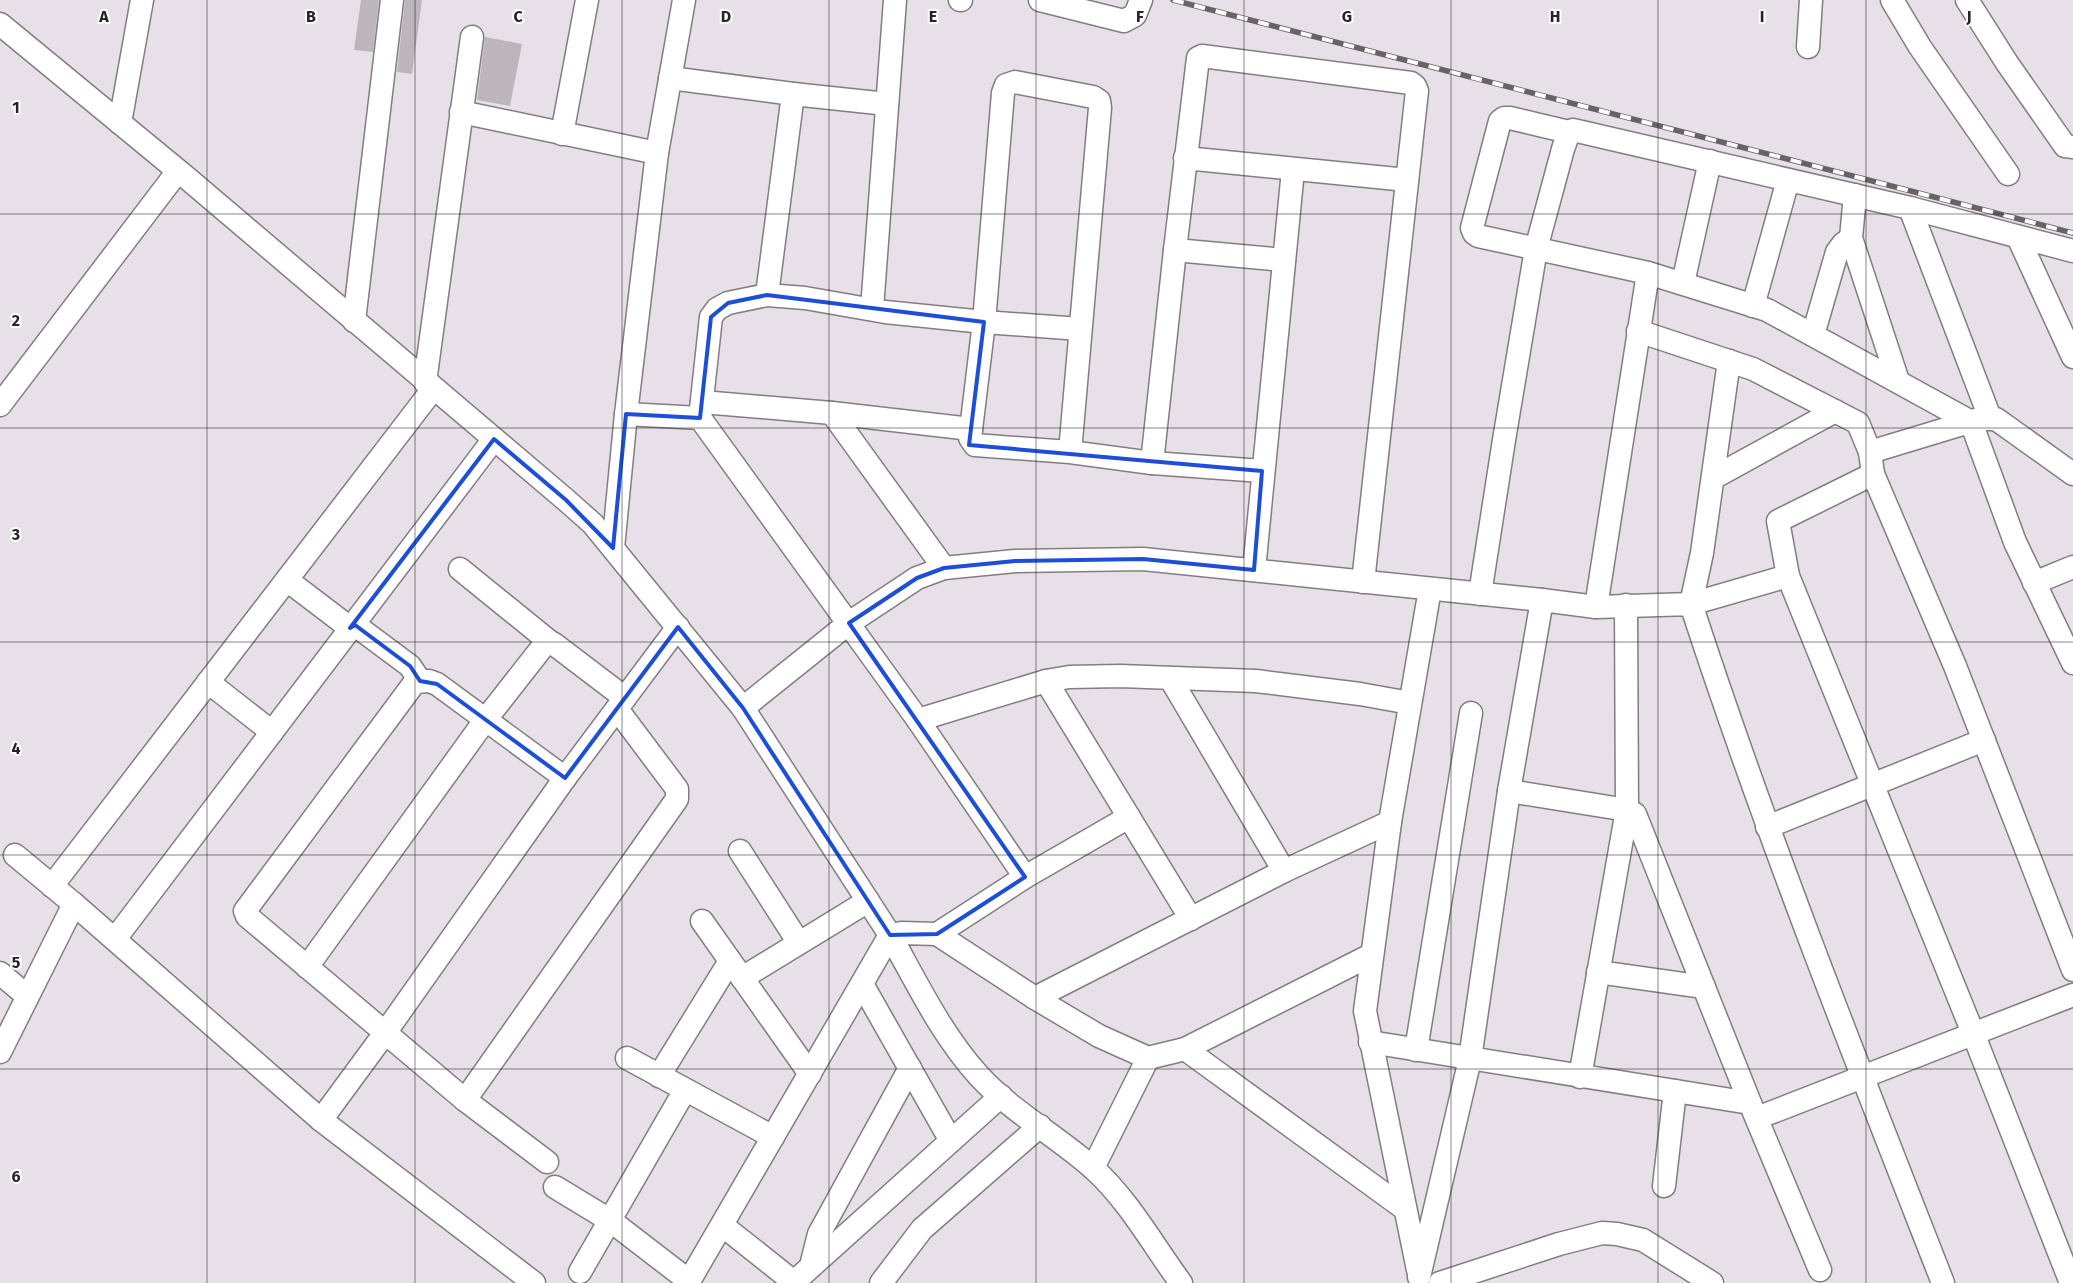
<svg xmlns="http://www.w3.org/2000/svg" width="2073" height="1283" viewBox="0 0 2073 1283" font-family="'Fira Sans',sans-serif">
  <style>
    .building { fill: #bcb5bc }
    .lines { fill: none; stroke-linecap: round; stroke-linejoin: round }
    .minor-casing { stroke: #837c82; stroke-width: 25 }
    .minor { stroke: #fff; stroke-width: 22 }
    .rail-casing { stroke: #666266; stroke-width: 5.5 }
    .rail { stroke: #fff; stroke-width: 4; stroke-dasharray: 11; stroke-linecap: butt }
    .marked { fill: none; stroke: #1d4ed8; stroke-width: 4; stroke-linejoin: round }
    .grid { fill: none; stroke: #272427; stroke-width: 1; stroke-opacity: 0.55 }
    .grid-label { font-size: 16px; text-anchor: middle; font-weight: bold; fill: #272427; stroke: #fff; stroke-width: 4; stroke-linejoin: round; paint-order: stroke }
  </style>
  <rect width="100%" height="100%" fill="#e8e0e8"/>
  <!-- building -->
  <g class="building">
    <path d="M 361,0 L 379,0 L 373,52 L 354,50 Z"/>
    <path d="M 405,0 L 422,0 L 412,74 L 397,72 Z"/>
    <path d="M 485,37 L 522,44 L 510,106 L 477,100 Z"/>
  </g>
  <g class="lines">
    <!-- minor casing -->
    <g class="minor-casing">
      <g id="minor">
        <path d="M 960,0 L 961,0"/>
        <path d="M 1040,0 L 1124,21 L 1135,15 L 1141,0"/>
        <path d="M 1892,0 L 1920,47 L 2008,174"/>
        <path d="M 1967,0 L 2007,63 L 2065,146 L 2073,147"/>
        <path d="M 0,24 L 187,178 L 566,500 L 593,524 L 743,708 L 890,935 L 688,1283"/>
        <path d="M 1808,47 L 1811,0"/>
        <path d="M 670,78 L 793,94 L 887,104"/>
        <path d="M 461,112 L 657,153"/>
        <path d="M 120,123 L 142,0"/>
        <path d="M 1569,132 L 1510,118 L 1504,118 L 1500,121 L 1472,228 L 1474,233 L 1478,236 L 1648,273 L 1767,310 L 1971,422 L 2015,542 L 2073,663"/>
        <path d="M 562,134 L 587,0"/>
        <path d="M 1185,158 L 1407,180"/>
        <path d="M 1855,195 L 1851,238 L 1898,381"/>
        <path d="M 1910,208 L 1990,418"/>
        <path d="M 2018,237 L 2073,357"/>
        <path d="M 1175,250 L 1284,260"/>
        <path d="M 1683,283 L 1710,161"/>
        <path d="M 767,295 L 793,94"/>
        <path d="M 1753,306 L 1788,180"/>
        <path d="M 872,309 L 895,0"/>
        <path d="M 354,321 L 392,0"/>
        <path d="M 1638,331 L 1753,369 L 1858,423 L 1870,452 L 1873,474 L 1955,666 L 2073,970"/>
        <path d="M 1813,335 L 1837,252 L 1843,244 L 1851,238"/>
        <path d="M 1729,361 L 1702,553 L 1691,604 L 1788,576 L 1778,521 L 1873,474"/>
        <path d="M 425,382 L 472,37"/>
        <path d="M 702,402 L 832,413 L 971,429"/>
        <path d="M 0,405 L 178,171"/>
        <path d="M 832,413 L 944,568"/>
        <path d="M 626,414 L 700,418"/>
        <path d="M 1070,452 L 1100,108 L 1099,101 L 1093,97 L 1015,82 L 1006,85 L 1003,93 L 984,322 L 970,438 L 975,445 L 1070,452 L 1152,463 L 1262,471"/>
        <path d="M 1870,452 L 1979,419 L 1996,419 L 2073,474"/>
        <path d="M 1152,463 L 1175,250 L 1198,58 L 1202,56 L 1411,83 L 1415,86 L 1417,91 L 1363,582"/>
        <path d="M 1713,478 L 1835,411"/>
        <path d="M 613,548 L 626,414 L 657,153 L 684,0"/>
        <path d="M 460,569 L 550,642"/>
        <path d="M 1254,570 L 1293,170"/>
        <path d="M 1788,576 L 1973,1033 L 2071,1283"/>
        <path d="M 287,580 L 350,628 L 355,625 L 410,666 L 420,681"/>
        <path d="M 2034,583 L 2073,567"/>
        <path d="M 1480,594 L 1504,440 L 1536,249 L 1563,149 L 1569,132 L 1573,130 L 1910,208 L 2073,251"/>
        <path d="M 1596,607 L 1648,273"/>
        <path d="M 1170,678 L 1284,871"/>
        <path d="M 1046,681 L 1191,919"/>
        <path d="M 208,682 L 272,732"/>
        <path d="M 743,708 L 849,623 L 917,578 L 944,568 L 1015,561 L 1143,559 L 1542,600"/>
        <path d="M 918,720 L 1046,681 L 1069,677 L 1120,676 L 1256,681 L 1360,694 L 1410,703"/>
        <path d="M 1509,791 L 1627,810 L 1635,814 L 1750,1103 L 1820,1270"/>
        <path d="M 1129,817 L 1025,877 L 937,934 L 1035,998 L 1284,871 L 1390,822"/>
        <path d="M 1767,827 L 1984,740"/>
        <path d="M 740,851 L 799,943"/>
        <path d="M 15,855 L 74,904 L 321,1120 L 534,1283"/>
        <path d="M 1025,877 L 918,720 L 700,418 L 711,317 L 717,309 L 728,303 L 767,295 L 805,298 L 885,312 L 984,322 L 1080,329"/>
        <path d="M 52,886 L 433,389"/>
        <path d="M 702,921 L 810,1074"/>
        <path d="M 937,934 L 901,933 L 890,935 C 917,983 941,1034 979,1076 C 1012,1112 1057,1136 1094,1169 C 1129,1201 1153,1245 1181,1283"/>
        <path d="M 115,939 L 494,439"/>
        <path d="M 307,967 L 486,719 L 544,645 L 550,642 L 554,644 L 625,698"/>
        <path d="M 1598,972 L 1704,987"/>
        <path d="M 0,973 L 27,996"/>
        <path d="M 742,978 L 868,901"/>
        <path d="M 862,984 L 951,1141"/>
        <path d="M 1035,998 L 1099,1036 L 1148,1058 L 1185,1049 L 1371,955"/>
        <path d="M 1370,1042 L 1750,1103"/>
        <path d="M 1185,1049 L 1405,1209"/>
        <path d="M 1416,1050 L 1471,713"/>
        <path d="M 0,1052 L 74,904"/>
        <path d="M 627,1058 L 773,1137"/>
        <path d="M 659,1076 L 730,961"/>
        <path d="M 1580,1077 L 1627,810 L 1626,605"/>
        <path d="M 465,1100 L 677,799 L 677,789 L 617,709"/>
        <path d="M 1757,1118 L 2073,995"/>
        <path d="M 321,1120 L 385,1033 L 565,778 L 678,627"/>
        <path d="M 547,1162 L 465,1100 L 247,916 L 245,911 L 415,682 L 429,681 L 437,684 L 565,778"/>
        <path d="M 1093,1168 L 1148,1058"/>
        <path d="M 1664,1186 L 1675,1091"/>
        <path d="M 555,1187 L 611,1221 L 689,1281"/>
        <path d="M 722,1225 L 795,1283"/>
        <path d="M 811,1266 L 819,1234 L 910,1068"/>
        <path d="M 1418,1270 L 1365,1011 L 1390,822 L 1430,589"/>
        <path d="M 580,1272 L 685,1090"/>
        <path d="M 1419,1277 L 1470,1059 L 1509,791 L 1542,600 L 1596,607 L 1691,604 C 1766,834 1855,1058 1943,1283"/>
        <path d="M 794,1282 L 1001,1096"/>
        <path d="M 881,1283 L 922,1229 L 1040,1126"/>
        <path d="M 1440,1283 L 1559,1244 L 1602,1233 L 1617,1234 L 1643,1240 L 1712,1283"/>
      </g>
    </g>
    <!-- minor -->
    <use href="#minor" class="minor"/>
    <!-- rail casing -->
    <g class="rail-casing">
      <path id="rail" d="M 1173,0 L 2073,233"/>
    </g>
    <!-- rail -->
    <use href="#rail" class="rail"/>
  </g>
  <!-- marked area -->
  <path class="marked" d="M 767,295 L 984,322 L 969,445 L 1262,471 L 1254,570 L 1143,559 L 1015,561 L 944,568 L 917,578 L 849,623 L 1025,877 L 937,934 L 890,935 L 743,708 L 678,627 L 565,778 L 437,684 L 420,681 L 410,666 L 355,625 L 350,628 L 494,439 L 566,500 L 613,548 L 626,414 L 700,418 L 711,317 L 728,303 Z"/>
  <!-- grid -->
  <path class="grid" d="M 207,0 L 207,1283M 415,0 L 415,1283M 622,0 L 622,1283M 829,0 L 829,1283M 1036,0 L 1036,1283M 1244,0 L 1244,1283M 1451,0 L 1451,1283M 1658,0 L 1658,1283M 1866,0 L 1866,1283M 0,214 L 2073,214M 0,428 L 2073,428M 0,642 L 2073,642M 0,855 L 2073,855M 0,1069 L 2073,1069"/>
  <g class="grid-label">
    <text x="104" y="22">A</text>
    <text x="311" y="22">B</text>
    <text x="518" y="22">C</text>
    <text x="726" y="22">D</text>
    <text x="933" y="22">E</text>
    <text x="1140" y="22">F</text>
    <text x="1347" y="22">G</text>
    <text x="1555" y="22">H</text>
    <text x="1762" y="22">I</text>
    <text x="1969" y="22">J</text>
    <text x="16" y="113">1</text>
    <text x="16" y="326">2</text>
    <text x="16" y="540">3</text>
    <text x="16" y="754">4</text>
    <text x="16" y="968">5</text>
    <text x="16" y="1182">6</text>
  </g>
</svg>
